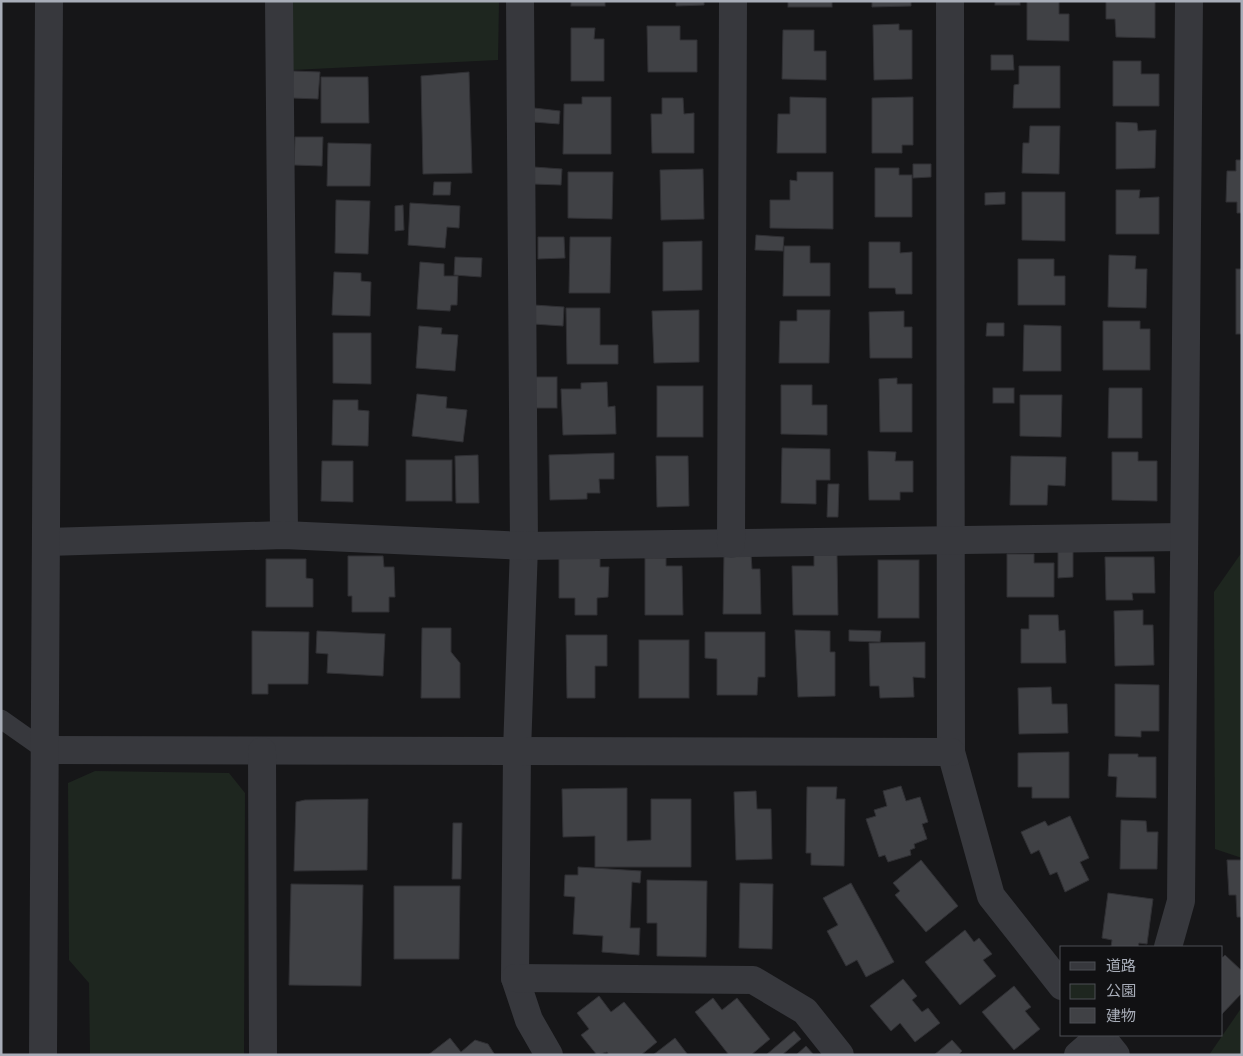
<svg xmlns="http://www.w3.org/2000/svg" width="1243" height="1056" viewBox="0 0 1243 1056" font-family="'Fira Sans Condensed','Noto Sans JP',sans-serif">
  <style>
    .green { fill: #1e261f }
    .building { fill: #404145; stroke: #303034 }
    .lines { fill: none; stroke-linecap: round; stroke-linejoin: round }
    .service { stroke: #37383d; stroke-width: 19 }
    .minor { stroke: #37383d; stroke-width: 28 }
    .tertiary { stroke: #37383d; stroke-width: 28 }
  </style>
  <rect width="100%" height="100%" fill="#161618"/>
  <!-- green -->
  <g class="green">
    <path d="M 291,1 L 499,1 L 498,60 L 292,70 Z"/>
    <path d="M 1242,552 L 1242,858 L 1215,849 L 1214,592 Z"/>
    <path d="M 95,771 L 229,773 L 245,793 L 244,1055 L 90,1055 L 89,983 L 69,960 L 68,783 Z"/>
    <path d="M 1242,1007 L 1242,1055 L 1209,1055 Z"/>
  </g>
  <!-- building -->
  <g class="building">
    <rect x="571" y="1" width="34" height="5"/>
    <path d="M 676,1 L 704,1 L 704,5 L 676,6 Z"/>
    <rect x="788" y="1" width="44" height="6"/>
    <path d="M 872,1 L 911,1 L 911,6 L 872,7 Z"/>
    <rect x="995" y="1" width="25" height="4"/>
    <path d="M 1027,1 L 1059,1 L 1059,14 L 1069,14 L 1069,41 L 1027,40 Z"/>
    <path d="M 1106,1 L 1155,1 L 1155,38 L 1116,37 L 1115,19 L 1106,19 Z"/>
    <path d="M 899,24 L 899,30 L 912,30 L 912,79 L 874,80 L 873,25 Z"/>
    <path d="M 647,26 L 680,26 L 680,40 L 697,40 L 697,72 L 648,72 Z"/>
    <path d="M 571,28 L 595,28 L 594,39 L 604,39 L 604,81 L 571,81 Z"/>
    <path d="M 783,30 L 814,30 L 814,51 L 826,51 L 826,80 L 782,79 Z"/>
    <path d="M 991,55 L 1013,55 L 1014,70 L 991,70 Z"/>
    <path d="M 1113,61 L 1141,61 L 1141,74 L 1159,74 L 1159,106 L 1113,106 Z"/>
    <path d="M 1019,66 L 1060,66 L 1060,108 L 1013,108 L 1014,85 L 1019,84 Z"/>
    <path d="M 293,71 L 320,72 L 318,99 L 292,98 Z"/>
    <path d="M 469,72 L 472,173 L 423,174 L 421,76 Z"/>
    <path d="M 321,77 L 368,77 L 369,123 L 321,123 Z"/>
    <path d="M 582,97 L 611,97 L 611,154 L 563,154 L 564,104 L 582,104 Z"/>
    <path d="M 790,97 L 826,98 L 826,153 L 777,153 L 778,114 L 790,114 Z"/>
    <path d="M 913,97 L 913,145 L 902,145 L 902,153 L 872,153 L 872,98 Z"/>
    <path d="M 662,98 L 683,98 L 684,114 L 694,113 L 694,153 L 652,153 L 651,114 L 662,114 Z"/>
    <path d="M 534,108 L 560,111 L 559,124 L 533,122 Z"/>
    <path d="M 1116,122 L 1137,123 L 1138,131 L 1156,130 L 1155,168 L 1116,169 Z"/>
    <path d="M 1030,126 L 1060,126 L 1059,174 L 1022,173 L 1023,143 L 1029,143 Z"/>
    <path d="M 295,137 L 323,137 L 322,166 L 294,165 Z"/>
    <path d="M 328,143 L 371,144 L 370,186 L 327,186 Z"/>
    <path d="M 1236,160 L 1242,160 L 1242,213 L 1237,213 L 1237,202 L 1226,202 L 1227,171 L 1236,171 Z"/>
    <path d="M 913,164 L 931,164 L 931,177 L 913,178 Z"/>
    <path d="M 534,167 L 562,169 L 561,185 L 533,184 Z"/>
    <path d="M 875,168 L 899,168 L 899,175 L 912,175 L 912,217 L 875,217 Z"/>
    <path d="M 703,169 L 704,219 L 661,220 L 660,170 Z"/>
    <path d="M 568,172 L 613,172 L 612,219 L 568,218 Z"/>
    <path d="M 797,172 L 833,172 L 833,229 L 770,228 L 770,200 L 790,200 L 790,180 L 797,181 Z"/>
    <path d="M 434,182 L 451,182 L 450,195 L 433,195 Z"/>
    <path d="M 1116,190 L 1140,190 L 1139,198 L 1159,197 L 1159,234 L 1116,234 Z"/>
    <path d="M 1005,192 L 1005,204 L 985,205 L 985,193 Z"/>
    <path d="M 1022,192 L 1065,192 L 1065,241 L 1022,240 Z"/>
    <path d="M 336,200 L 370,201 L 368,254 L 335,253 Z"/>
    <path d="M 410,203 L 460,206 L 459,228 L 447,227 L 445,248 L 408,245 Z"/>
    <path d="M 403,205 L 404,230 L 395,231 L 395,206 Z"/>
    <path d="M 756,235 L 784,237 L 783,251 L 755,250 Z"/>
    <path d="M 538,237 L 564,237 L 565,258 L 538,259 Z"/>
    <path d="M 570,237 L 611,237 L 610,293 L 569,293 Z"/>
    <path d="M 702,241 L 702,290 L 663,291 L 663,242 Z"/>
    <path d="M 869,242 L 900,242 L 900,253 L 912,252 L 912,294 L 896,294 L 895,288 L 869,288 Z"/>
    <path d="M 784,246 L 810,246 L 810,263 L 830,263 L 830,296 L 783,296 Z"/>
    <path d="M 1109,255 L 1136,256 L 1135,269 L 1147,269 L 1146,308 L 1108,307 Z"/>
    <path d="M 455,257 L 482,258 L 481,277 L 454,275 Z"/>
    <path d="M 1018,259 L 1054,259 L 1054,276 L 1065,276 L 1065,305 L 1018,305 Z"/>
    <path d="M 420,262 L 444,264 L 444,276 L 458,276 L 457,305 L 451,305 L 450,311 L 417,309 Z"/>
    <rect x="1236" y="269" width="6" height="65"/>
    <path d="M 334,272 L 361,273 L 361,281 L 371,282 L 370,316 L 332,315 Z"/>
    <path d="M 534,305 L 564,307 L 563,326 L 533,324 Z"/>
    <path d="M 566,308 L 600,308 L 600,345 L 618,345 L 618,364 L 567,364 Z"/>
    <path d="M 699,310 L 699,362 L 654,363 L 652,311 Z"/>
    <path d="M 797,310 L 830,310 L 829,363 L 779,363 L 780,321 L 797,321 Z"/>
    <path d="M 904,311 L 904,327 L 912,327 L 912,358 L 870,358 L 869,312 Z"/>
    <path d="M 1103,321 L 1140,321 L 1140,329 L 1150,329 L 1150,370 L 1103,370 Z"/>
    <path d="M 987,323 L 1004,323 L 1004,336 L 986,336 Z"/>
    <path d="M 1024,325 L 1061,326 L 1061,371 L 1023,371 Z"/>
    <path d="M 419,326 L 442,328 L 441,334 L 458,335 L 455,371 L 416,368 Z"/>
    <path d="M 333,333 L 371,333 L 371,384 L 333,383 Z"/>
    <rect x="531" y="377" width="26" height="31"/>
    <path d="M 897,378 L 897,384 L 912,384 L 912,432 L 880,432 L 879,379 Z"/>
    <path d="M 607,382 L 608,407 L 615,406 L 616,434 L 563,435 L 561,389 L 581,389 L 581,383 Z"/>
    <path d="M 781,385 L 812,385 L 812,405 L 827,405 L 827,435 L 781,434 Z"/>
    <rect x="657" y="386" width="46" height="51"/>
    <rect x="993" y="388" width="21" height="15"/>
    <path d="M 1109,388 L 1142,388 L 1142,438 L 1108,438 Z"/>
    <path d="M 417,394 L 447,397 L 446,408 L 467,410 L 463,442 L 412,436 Z"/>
    <path d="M 1020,395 L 1062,395 L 1061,437 L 1020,436 Z"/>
    <path d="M 333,400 L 358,400 L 358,410 L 369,411 L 368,446 L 332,445 Z"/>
    <path d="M 782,448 L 830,449 L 830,480 L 816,480 L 816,504 L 781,503 Z"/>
    <path d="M 868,451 L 896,452 L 895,461 L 913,461 L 913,492 L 900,492 L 900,500 L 869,500 Z"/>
    <path d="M 1112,452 L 1138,452 L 1138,461 L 1157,461 L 1157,501 L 1112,500 Z"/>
    <path d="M 614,453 L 614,479 L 599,479 L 600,493 L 587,493 L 587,499 L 550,500 L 549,455 Z"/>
    <path d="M 478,455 L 479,503 L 456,503 L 455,456 Z"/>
    <path d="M 656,456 L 688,456 L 689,506 L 657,507 Z"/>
    <path d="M 1011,456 L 1066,457 L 1065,486 L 1048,485 L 1047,505 L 1010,505 Z"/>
    <rect x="406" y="460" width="46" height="41"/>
    <path d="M 322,461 L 353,461 L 353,502 L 321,501 Z"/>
    <path d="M 828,484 L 839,484 L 838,517 L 827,517 Z"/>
    <path d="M 1058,550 L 1073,550 L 1073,577 L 1058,578 Z"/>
    <path d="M 559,554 L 600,554 L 600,567 L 609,567 L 608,597 L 597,598 L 597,615 L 575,615 L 575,598 L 559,598 Z"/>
    <path d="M 724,554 L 751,554 L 752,569 L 760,569 L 761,614 L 723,614 Z"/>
    <path d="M 1007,554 L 1034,554 L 1034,563 L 1054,563 L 1054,597 L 1007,597 Z"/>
    <path d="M 814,555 L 837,555 L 838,615 L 793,615 L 792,566 L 814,566 Z"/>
    <path d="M 348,556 L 383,556 L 384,567 L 394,567 L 395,597 L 389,597 L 389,612 L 352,612 L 352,596 L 348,596 Z"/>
    <path d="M 1105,557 L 1154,557 L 1155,593 L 1132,593 L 1133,600 L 1106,600 Z"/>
    <path d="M 645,558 L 666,558 L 666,566 L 682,566 L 683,615 L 645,615 Z"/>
    <path d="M 266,559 L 306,559 L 306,578 L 313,579 L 313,607 L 266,607 Z"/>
    <rect x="878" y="560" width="41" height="58"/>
    <path d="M 1143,610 L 1143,625 L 1153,625 L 1154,665 L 1115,666 L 1114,611 Z"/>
    <path d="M 1029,615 L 1058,615 L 1059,631 L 1065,630 L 1066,663 L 1021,663 L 1021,629 L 1029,629 Z"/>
    <path d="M 422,628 L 451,628 L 451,652 L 460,663 L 460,698 L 421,698 Z"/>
    <path d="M 795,630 L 830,631 L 830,652 L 835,652 L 835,696 L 798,697 Z"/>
    <path d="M 849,630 L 881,631 L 880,642 L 849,641 Z"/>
    <path d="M 252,631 L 309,632 L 308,684 L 268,684 L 268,694 L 252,694 Z"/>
    <path d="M 317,631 L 385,634 L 383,676 L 327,673 L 328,654 L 316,653 Z"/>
    <path d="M 705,632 L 765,632 L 765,677 L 758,677 L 757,695 L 717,695 L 717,659 L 705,658 Z"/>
    <path d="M 566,635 L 607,635 L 607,666 L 595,666 L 595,698 L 567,698 Z"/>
    <rect x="639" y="640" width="50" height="58"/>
    <path d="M 925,642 L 925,678 L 913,677 L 914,697 L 880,698 L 879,686 L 870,686 L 869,643 Z"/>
    <path d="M 1115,684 L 1159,685 L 1159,731 L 1141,731 L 1141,737 L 1115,736 Z"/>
    <path d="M 1051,687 L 1052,704 L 1067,704 L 1068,733 L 1019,734 L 1018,688 Z"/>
    <path d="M 1069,752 L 1069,798 L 1032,798 L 1032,787 L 1018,787 L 1018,753 Z"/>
    <path d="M 1109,754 L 1138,754 L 1138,757 L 1156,757 L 1156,798 L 1116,797 L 1117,777 L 1108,776 Z"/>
    <path d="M 901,786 L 906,801 L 920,797 L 928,822 L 922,824 L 927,839 L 914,844 L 915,848 L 910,850 L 911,855 L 888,862 L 885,855 L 879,857 L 866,819 L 876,816 L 874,810 L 887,806 L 883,791 Z"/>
    <path d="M 807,787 L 837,787 L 836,799 L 845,799 L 844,866 L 811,865 L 811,853 L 806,853 Z"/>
    <path d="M 627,788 L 627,841 L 651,840 L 651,799 L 691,799 L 691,867 L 595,867 L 595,836 L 563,837 L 562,789 Z"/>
    <path d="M 756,791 L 757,809 L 771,809 L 772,859 L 736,860 L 734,792 Z"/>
    <path d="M 368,799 L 367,870 L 294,871 L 296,802 L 305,800 Z"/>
    <path d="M 1070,816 L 1089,858 L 1080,862 L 1089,880 L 1065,892 L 1057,872 L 1050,875 L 1039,850 L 1031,854 L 1021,832 L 1045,821 L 1048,826 Z"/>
    <path d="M 1121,820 L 1146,821 L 1147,832 L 1158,832 L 1157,869 L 1120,869 Z"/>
    <path d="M 453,823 L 462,823 L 461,879 L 452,879 Z"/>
    <path d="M 921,860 L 958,906 L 926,932 L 895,895 L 900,891 L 893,883 Z"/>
    <path d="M 1227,860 L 1242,860 L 1242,917 L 1237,917 L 1236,895 L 1229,895 Z"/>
    <path d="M 578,867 L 641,871 L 640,883 L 632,882 L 630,928 L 640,928 L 639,955 L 602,952 L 603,936 L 573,934 L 575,897 L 564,896 L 565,875 L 578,875 Z"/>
    <path d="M 647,880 L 707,881 L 706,957 L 657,956 L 657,923 L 647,923 Z"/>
    <path d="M 740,883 L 773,884 L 772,949 L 739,948 Z"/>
    <path d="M 851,883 L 894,962 L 866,977 L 857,960 L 846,966 L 827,931 L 838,925 L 823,898 Z"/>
    <path d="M 291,884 L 363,885 L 361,986 L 289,985 Z"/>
    <path d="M 394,886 L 460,886 L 459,959 L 394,959 Z"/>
    <path d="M 1108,893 L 1153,899 L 1147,944 L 1139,943 L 1138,947 L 1111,947 L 1112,940 L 1102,938 Z"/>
    <path d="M 965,930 L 974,942 L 979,938 L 992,954 L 983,960 L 996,976 L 960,1005 L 925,962 Z"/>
    <path d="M 1225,955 L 1242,971 L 1242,993 L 1222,1014 L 1222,958 Z"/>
    <path d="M 903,979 L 917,996 L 912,1000 L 922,1012 L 928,1008 L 940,1023 L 915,1042 L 900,1023 L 891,1031 L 870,1006 Z"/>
    <path d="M 1014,986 L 1031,1007 L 1025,1011 L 1040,1029 L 1014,1050 L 982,1012 Z"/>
    <path d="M 599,996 L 611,1012 L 624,1002 L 657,1042 L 641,1055 L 609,1055 L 607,1052 L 597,1055 L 581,1035 L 589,1029 L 577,1013 Z"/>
    <path d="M 713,998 L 722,1010 L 737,998 L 770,1039 L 751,1055 L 729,1055 L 695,1012 Z"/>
    <path d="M 794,1031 L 801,1039 L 782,1055 L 766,1055 Z"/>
    <path d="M 450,1038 L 461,1052 L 475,1040 L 488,1044 L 495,1055 L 428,1055 Z"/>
    <path d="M 675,1038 L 688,1055 L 653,1055 Z"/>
    <path d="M 952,1040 L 962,1051 L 958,1055 L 934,1055 Z"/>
    <path d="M 806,1046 L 814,1055 L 796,1055 Z"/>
  </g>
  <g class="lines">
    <!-- service -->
    <path class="service" d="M 1,719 L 45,750"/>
    <!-- minor -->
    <g class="minor">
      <path d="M 279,1 L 284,535"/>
      <path d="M 520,1 L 524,546 L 517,752 L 515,978 L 529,1020 L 549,1055"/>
      <path d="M 950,1 L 951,752 L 991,896 L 1062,986"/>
      <path d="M 47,542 L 284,535 L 524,546 L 1183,537"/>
      <path d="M 731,544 L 733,1"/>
      <path d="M 45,750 L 951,752"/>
      <path d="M 262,751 L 263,1055"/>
      <path d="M 1168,947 L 1181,901 L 1189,1"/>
      <path d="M 515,978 L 753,980 L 805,1011 L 840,1055"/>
      <path d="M 1100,1035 L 1116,1055"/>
      <path d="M 1078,1055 L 1101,1035"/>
    </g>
    <!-- tertiary -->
    <path class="tertiary" d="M 43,1055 L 49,1"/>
  </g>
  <!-- border -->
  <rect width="1243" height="1056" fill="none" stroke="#a8adb8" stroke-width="5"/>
  <!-- legend -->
  <rect x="1060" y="946" width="162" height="90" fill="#111113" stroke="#4d4f55"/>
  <rect x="1070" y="962" width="25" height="8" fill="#37383d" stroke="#4d4f55"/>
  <text x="1106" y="971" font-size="15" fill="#a8adb8">道路</text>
  <rect x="1070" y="984" width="25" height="15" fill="#1e261f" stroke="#4d4f55"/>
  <text x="1106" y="996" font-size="15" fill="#a8adb8">公園</text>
  <rect x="1070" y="1008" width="25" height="15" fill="#404145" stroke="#4d4f55"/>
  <text x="1106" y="1021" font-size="15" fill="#a8adb8">建物</text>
</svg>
